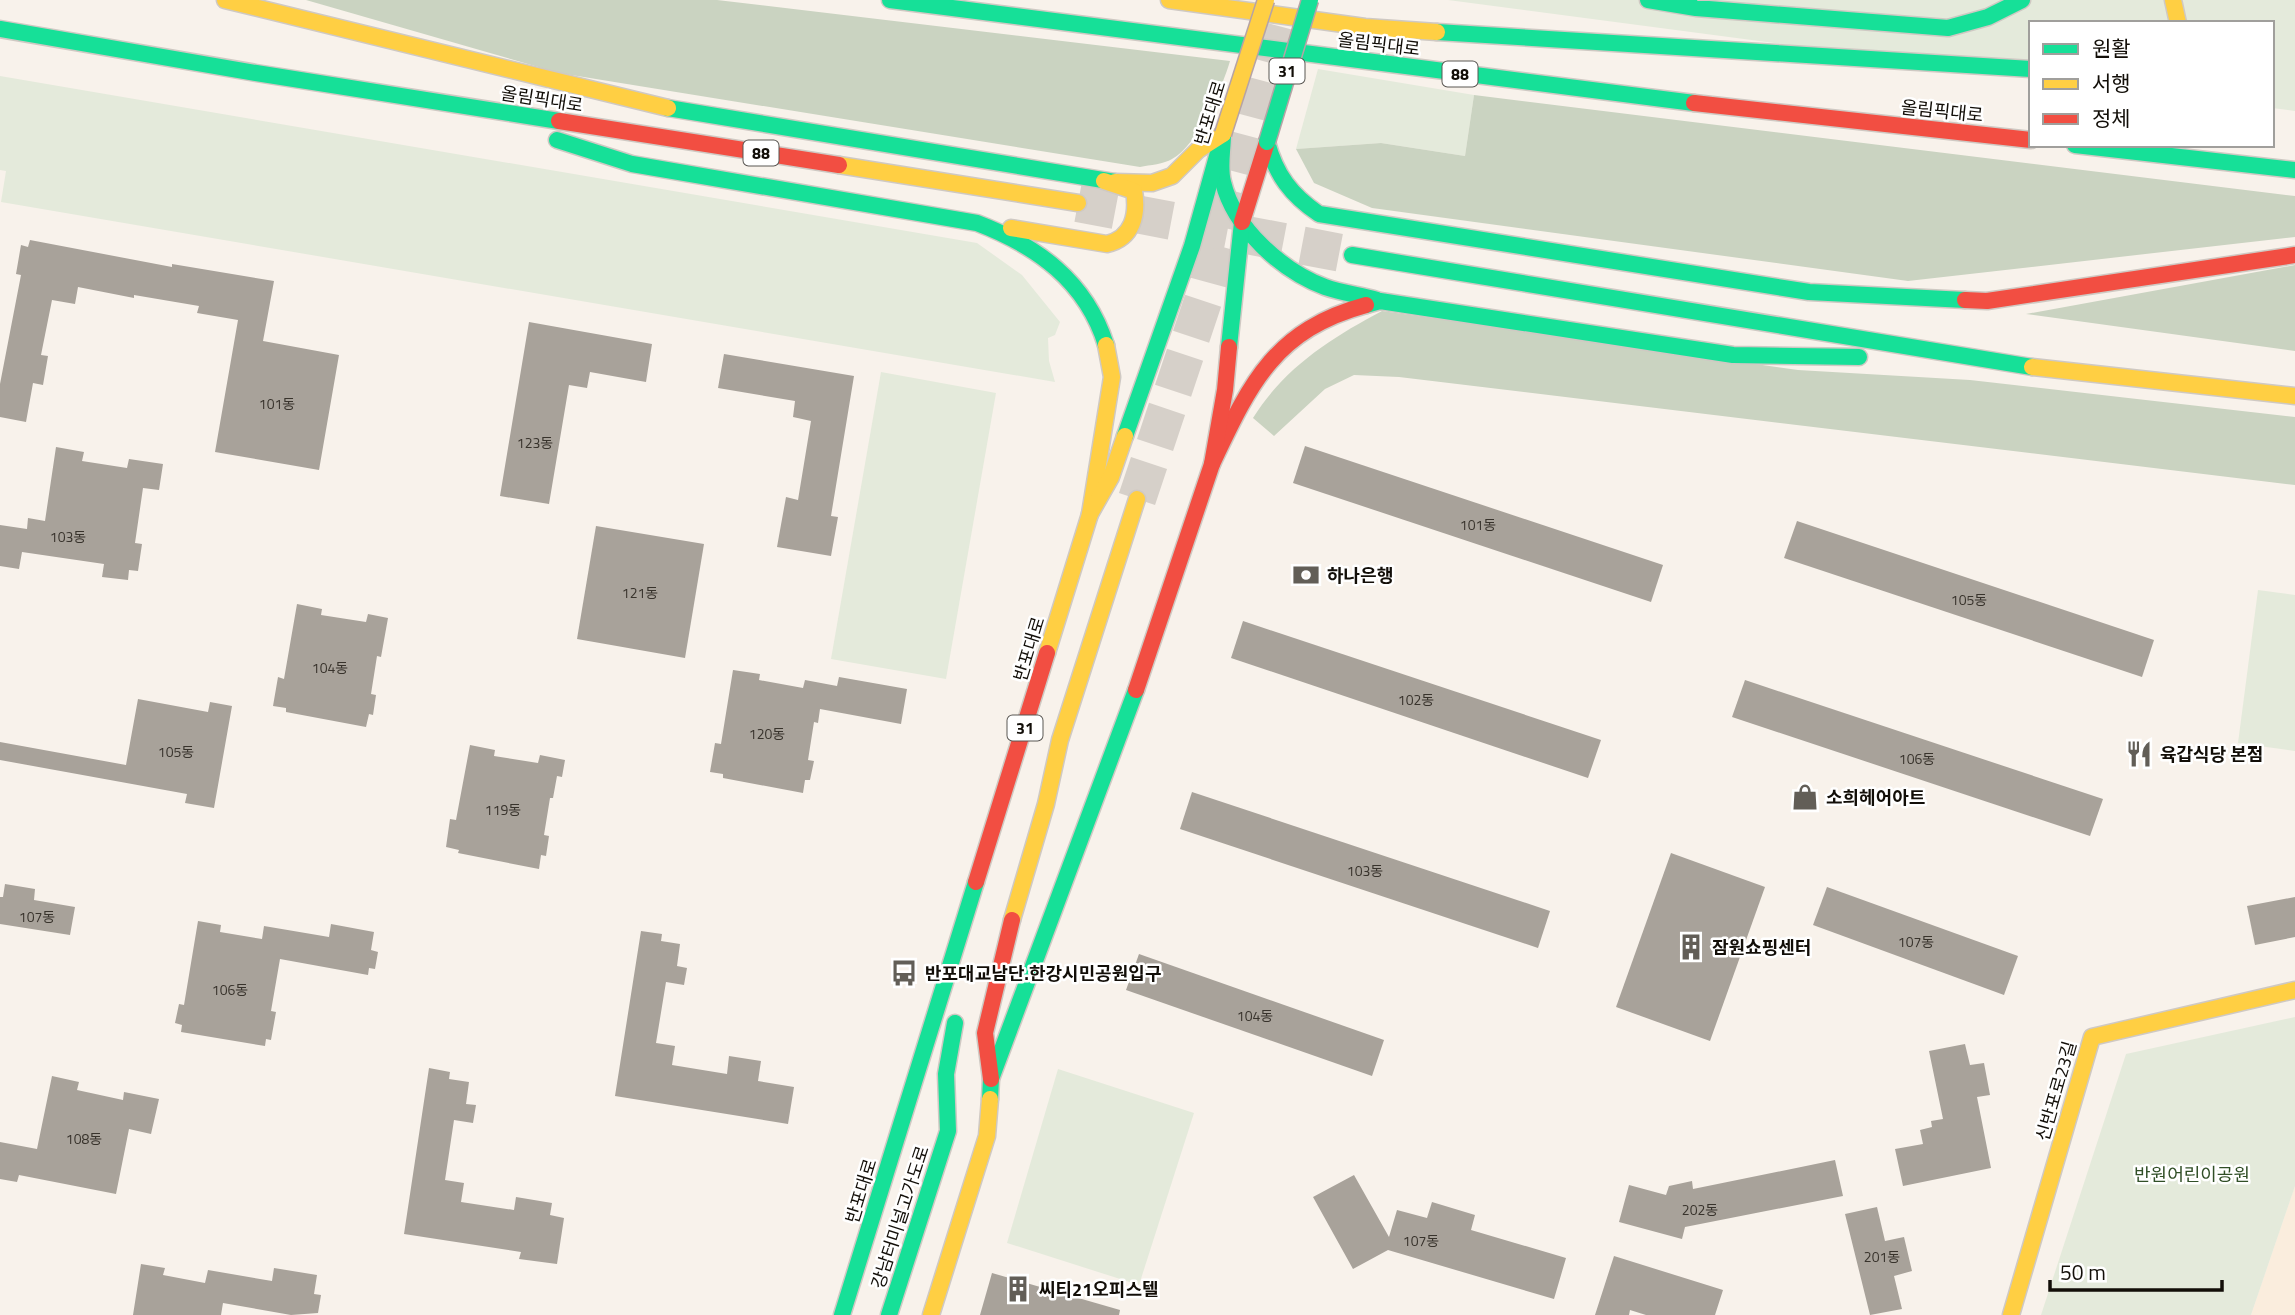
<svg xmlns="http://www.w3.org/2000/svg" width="2295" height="1315" viewBox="0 0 2295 1315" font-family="'Titillium Web','Noto Sans KR',sans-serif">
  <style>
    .built { fill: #faeddd }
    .green { fill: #e4eadb }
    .forest { fill: #cad3c1 }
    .building { fill: #a8a29a }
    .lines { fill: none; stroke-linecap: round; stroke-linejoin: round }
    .secondary-tunnel { stroke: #d6d0c9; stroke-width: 38; stroke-dasharray: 38 19; stroke-linecap: butt }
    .highway-tunnel { stroke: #d6d0c9; stroke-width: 38; stroke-dasharray: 38 19; stroke-linecap: butt }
    .fast-casing { stroke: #cfc9c3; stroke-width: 19 }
    .slow-casing { stroke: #cfc9c3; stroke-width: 19 }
    .jam-casing { stroke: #cfc9c3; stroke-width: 19 }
    .fast { stroke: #16e098; stroke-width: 16 }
    .slow { stroke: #ffcf43; stroke-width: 16 }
    .jam { stroke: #f24e42; stroke-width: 16 }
    .fast-bridge-casing { stroke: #b6a3a5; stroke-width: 19; stroke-linecap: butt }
    .slow-bridge-casing { stroke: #b6a3a5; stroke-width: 19; stroke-linecap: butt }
    .fast-bridge { stroke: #16e098; stroke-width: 16 }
    .slow-bridge { stroke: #ffcf43; stroke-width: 16 }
    .labels { text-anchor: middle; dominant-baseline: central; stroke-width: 5; stroke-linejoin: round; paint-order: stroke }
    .number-label { font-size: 14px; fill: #38332c }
    .shield { fill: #fff; stroke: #595652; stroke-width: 2 }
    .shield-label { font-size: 16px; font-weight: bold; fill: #120e08 }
    .street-label { font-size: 18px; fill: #120e08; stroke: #fff }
    .poi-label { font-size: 18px; font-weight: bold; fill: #120e08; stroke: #fff; text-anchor: start }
    .park-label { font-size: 18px; fill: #314f27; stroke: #fff }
  </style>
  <rect width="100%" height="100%" fill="#f8f2eb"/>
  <!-- built -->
  <path class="built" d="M 2295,1186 L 2295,1315 L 2251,1315 Z"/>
  <!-- green -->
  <g class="green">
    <path d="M 1448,0 L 2295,0 L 2295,111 L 2272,108 L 2272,23 L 2031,23 L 2031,77 Z"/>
    <path d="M 1318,69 L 1474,95 L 1465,156 L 1381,143 L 1296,149 Z"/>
    <path d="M 0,76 L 977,243 L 1022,275 L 1060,322 L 1055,335 L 1048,338 L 1049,361 L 1055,382 L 1,202 L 6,171 L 0,170 Z"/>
    <path d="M 881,372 L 996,393 L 946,679 L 831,659 Z"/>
    <path d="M 2258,590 L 2295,595 L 2295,751 L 2238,743 Z"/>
    <path d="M 2295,1017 L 2295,1186 L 2251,1315 L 2041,1315 L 2126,1054 Z"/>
    <path d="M 1058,1069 L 1194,1113 L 1139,1285 L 1007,1243 Z"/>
  </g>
  <!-- forest -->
  <g class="forest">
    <path d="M 306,0 L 717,0 L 1230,61 C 1222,88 1198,145 1172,159 C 1164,164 1150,165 1140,167 L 559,73 Z"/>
    <path d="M 1474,95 L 2295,196 L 2295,237 L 1908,281 L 1372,208 L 1314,183 L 1296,149 L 1381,143 L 1465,156 Z"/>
    <path d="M 2295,265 L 2295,351 L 2026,314 Z"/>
    <path d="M 1382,311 L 1798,370 L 1970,380 L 2295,417 L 2295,485 L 1399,377 L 1354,375 L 1325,389 L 1274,436 L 1253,418 C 1284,368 1331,338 1382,311 Z"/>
  </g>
  <!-- building -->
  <g class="building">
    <path d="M 30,240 L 172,267 L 172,264 L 274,281 L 263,341 L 339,355 L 319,470 L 215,452 L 238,320 L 197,313 L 199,306 L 134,295 L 134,298 L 78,287 L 75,304 L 52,300 L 41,355 L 48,356 L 43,385 L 33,383 L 26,422 L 0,417 L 0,384 L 21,275 L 16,274 L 21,245 L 28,247 Z"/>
    <path d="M 529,322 L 652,344 L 646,382 L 590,372 L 587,388 L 569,385 L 549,504 L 500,496 Z"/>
    <path d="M 724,354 L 854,376 L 831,516 L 838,517 L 831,556 L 777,547 L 786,497 L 798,500 L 811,421 L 793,417 L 795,401 L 718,388 Z"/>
    <path d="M 1305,446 L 1663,565 L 1651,602 L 1293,483 Z"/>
    <path d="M 56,447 L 84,452 L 82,461 L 127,468 L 129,459 L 163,464 L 159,490 L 143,488 L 135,543 L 142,544 L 138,571 L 129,570 L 128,580 L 102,577 L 104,564 L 22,552 L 19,569 L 0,566 L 0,525 L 27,529 L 28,518 L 45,521 Z"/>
    <path d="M 1797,521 L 2154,640 L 2142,677 L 1784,558 Z"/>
    <path d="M 596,526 L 704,544 L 685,658 L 577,639 Z"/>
    <path d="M 297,604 L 322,609 L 321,615 L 366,622 L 368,614 L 388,618 L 381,657 L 377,656 L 371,694 L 376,695 L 373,715 L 369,714 L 366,727 L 286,712 L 286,708 L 273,706 L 278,677 L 284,679 Z"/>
    <path d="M 1243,621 L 1601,740 L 1588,778 L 1231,658 Z"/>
    <path d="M 733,670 L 760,674 L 759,680 L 803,688 L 805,680 L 837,686 L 839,677 L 907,689 L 901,724 L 820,709 L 818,723 L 814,722 L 808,760 L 814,761 L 810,780 L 805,780 L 803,793 L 723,778 L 723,774 L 710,772 L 715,743 L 721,744 Z"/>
    <path d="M 1745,680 L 2103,799 L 2090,836 L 1732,717 Z"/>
    <path d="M 138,699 L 208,712 L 210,702 L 232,706 L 214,808 L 185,803 L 187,794 L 0,760 L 0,742 L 126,765 Z"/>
    <path d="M 470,745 L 495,750 L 494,756 L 538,763 L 540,755 L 565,760 L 562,777 L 557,776 L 553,798 L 550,798 L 544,835 L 549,836 L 546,856 L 541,855 L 539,869 L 458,853 L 459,850 L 446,847 L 450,819 L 456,820 Z"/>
    <path d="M 1192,792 L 1550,911 L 1538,948 L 1180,829 Z"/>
    <path d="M 1671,853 L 1765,887 L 1710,1041 L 1616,1007 Z"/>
    <path d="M 5,884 L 35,889 L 34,900 L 75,907 L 70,935 L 0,924 L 0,897 L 3,897 Z"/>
    <path d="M 1827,887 L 2018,956 L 2004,995 L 1813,925 Z"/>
    <path d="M 2295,897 L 2295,937 L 2255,945 L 2247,906 Z"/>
    <path d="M 198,921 L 221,925 L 220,932 L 262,939 L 264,926 L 329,937 L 331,924 L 374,932 L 371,950 L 378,952 L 375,969 L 369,968 L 368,975 L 280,959 L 271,1011 L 276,1012 L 271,1040 L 266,1039 L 265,1046 L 181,1032 L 182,1025 L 175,1023 L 179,1004 L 184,1005 Z"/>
    <path d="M 641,931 L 662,934 L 661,941 L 680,944 L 677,966 L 687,968 L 684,985 L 666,982 L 656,1043 L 675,1046 L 672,1065 L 727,1074 L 729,1056 L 761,1061 L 758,1081 L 794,1087 L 788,1124 L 615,1096 Z"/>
    <path d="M 1139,954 L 1384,1040 L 1372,1076 L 1126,990 Z"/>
    <path d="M 1965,1044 L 1970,1065 L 1984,1063 L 1990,1095 L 1977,1097 L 1991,1168 L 1903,1186 L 1895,1149 L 1923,1144 L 1920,1130 L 1932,1127 L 1931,1121 L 1943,1119 L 1929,1051 Z"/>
    <path d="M 429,1068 L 450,1072 L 449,1079 L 469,1082 L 466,1104 L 476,1105 L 473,1123 L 454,1120 L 445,1180 L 464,1183 L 461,1202 L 514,1210 L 516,1197 L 552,1203 L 550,1215 L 564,1218 L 557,1264 L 519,1259 L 521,1252 L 404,1234 Z"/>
    <path d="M 52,1076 L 79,1082 L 77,1090 L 123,1100 L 124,1092 L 159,1099 L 151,1134 L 129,1129 L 116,1194 L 19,1175 L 17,1182 L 0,1179 L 0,1142 L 37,1149 Z"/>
    <path d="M 1835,1160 L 1843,1196 L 1685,1227 L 1682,1239 L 1619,1222 L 1629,1185 L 1666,1195 L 1669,1186 L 1692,1181 L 1693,1189 Z"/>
    <path d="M 1354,1175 L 1389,1237 L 1397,1210 L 1427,1218 L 1432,1202 L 1475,1215 L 1471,1230 L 1566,1258 L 1554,1299 L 1388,1250 L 1353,1269 L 1313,1197 Z"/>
    <path d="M 1877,1207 L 1885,1241 L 1904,1237 L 1912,1271 L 1894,1276 L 1902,1309 L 1870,1315 L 1845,1214 Z"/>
    <path d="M 1614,1256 L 1723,1290 L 1715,1315 L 1646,1315 L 1630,1310 L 1629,1315 L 1595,1315 Z"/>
    <path d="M 141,1264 L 165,1268 L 163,1275 L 205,1283 L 208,1270 L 272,1281 L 274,1268 L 317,1275 L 314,1294 L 321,1295 L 318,1313 L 291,1315 L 223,1303 L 221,1315 L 133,1315 Z"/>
    <path d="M 992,1273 L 1120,1310 L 1119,1315 L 980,1315 Z"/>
  </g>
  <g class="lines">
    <!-- secondary-tunnel -->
    <path class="secondary-tunnel" d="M 1137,499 L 1209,283 L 1280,19"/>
    <!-- highway-tunnel -->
    <path class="highway-tunnel" d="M 1078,203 L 1352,255"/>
    <!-- fast casing -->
    <g class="fast-casing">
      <g id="fast">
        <path d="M 890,0 L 1694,103"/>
        <path d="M 1648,0 L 1696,8 L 1948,28 L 1988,17 L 2022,0"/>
        <path d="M 0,29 L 256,73 L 559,121"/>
        <path d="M 1437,32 L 2031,69"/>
        <path d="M 668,108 L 1115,182"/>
        <path d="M 1223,134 C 1223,150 1219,167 1223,182 C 1234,228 1282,271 1325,287 C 1342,293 1360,295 1377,300"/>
        <path d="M 557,140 L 632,164 L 977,223 C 1037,246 1086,281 1106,345"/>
        <path d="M 1267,142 C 1276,175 1291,195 1319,214 L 1809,292 L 1965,300"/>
        <path d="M 2075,145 L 2295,170"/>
        <path d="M 1352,255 L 2032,367"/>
        <path d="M 1366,305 L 1380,301 L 1733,355 L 1859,357"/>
        <path d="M 1229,347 L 1242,222"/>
        <path d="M 1125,436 L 1192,246 L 1221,142"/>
        <path d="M 990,1099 L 991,1079 L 1136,690"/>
        <path d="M 842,1315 L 976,882"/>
        <path d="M 889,1315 L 948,1131 L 946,1074 L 955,1023"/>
      </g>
    </g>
    <!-- slow casing -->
    <g class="slow-casing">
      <g id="slow">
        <path d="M 225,0 L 668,108"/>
        <path d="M 1169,0 L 1365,27 L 1437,32"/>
        <path d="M 2173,0 L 2178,23"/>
        <path d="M 839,165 L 1078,203"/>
        <path d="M 1115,182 L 1152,183 L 1172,176 L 1198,150 L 1223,134"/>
        <path d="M 1011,228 L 1107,244 C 1133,238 1138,214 1134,191 L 1104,181"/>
        <path d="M 2032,367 L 2295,396"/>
        <path d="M 1090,514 L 1112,377 L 1106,345"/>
        <path d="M 1047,653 L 1090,514 L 1111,477 L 1125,436"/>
        <path d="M 1012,920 L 1046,804 L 1060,740 L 1137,499"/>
        <path d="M 931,1315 L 987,1136 L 990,1099"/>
        <path d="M 2011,1315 L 2092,1037 L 2295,990"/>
      </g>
    </g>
    <!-- jam casing -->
    <g class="jam-casing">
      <g id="jam">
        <path d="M 1694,103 L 2031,140"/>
        <path d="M 559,121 L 839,165"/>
        <path d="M 1242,222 L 1267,142"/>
        <path d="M 1965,300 L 1987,301 L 2295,255"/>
        <path d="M 1212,464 C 1250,384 1274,330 1366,305"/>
        <path d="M 1136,690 L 1212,464 L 1225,390 L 1229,347"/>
        <path d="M 976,882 L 1047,653"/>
        <path d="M 991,1079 L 985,1033 L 1012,920"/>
      </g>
    </g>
    <!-- fast -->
    <use href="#fast" class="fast"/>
    <!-- slow -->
    <use href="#slow" class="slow"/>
    <!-- jam -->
    <use href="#jam" class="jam"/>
    <!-- fast-bridge casing -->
    <g class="fast-bridge-casing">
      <path id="fast-bridge" d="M 1267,142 L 1310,0"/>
    </g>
    <!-- slow-bridge casing -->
    <g class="slow-bridge-casing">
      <path id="slow-bridge" d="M 1223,134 L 1266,0"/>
    </g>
    <!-- fast-bridge -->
    <use href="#fast-bridge" class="fast-bridge"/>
    <!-- slow-bridge -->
    <use href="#slow-bridge" class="slow-bridge"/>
  </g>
  <!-- icons -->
  <defs>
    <g id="bank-bare" transform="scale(2.1)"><path d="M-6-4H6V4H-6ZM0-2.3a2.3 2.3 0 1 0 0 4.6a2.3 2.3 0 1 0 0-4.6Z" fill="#625e57" stroke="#fff" stroke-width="2.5" paint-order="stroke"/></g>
    <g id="restaurant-bare" transform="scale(2.1)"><path d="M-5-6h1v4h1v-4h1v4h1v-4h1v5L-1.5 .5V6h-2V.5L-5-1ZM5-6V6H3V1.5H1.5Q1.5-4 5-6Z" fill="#625e57" stroke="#fff" stroke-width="2.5" paint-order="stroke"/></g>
    <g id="shop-bare" transform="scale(2.1)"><path d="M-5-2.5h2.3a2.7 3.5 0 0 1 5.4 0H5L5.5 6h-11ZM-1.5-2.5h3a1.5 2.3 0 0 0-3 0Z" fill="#625e57" stroke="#fff" stroke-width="2.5" paint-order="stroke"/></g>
    <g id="building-bare" transform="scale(2.1)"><path d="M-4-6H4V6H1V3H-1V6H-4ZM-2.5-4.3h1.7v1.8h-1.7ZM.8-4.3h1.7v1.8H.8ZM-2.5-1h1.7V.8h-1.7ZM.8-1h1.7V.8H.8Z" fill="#625e57" stroke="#fff" stroke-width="2.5" paint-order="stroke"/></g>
    <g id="bus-bare" transform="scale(2.1)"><path d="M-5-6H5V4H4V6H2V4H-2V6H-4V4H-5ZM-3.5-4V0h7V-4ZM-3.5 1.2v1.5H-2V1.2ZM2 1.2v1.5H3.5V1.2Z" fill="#625e57" stroke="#fff" stroke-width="2.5" paint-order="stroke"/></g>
  </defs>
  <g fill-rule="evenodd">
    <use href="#bank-bare" x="1306" y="575"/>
    <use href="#restaurant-bare" x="2139" y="754"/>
    <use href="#shop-bare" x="1805" y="797"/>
    <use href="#building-bare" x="1691" y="947"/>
    <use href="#bus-bare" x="904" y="973"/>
    <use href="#building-bare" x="1018" y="1289"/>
  </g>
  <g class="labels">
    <!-- number labels -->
    <g class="number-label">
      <text x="277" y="403">101동</text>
      <text x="535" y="442">123동</text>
      <text x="1478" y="524">101동</text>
      <text x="68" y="536">103동</text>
      <text x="640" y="592">121동</text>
      <text x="1969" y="599">105동</text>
      <text x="330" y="667">104동</text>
      <text x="1416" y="699">102동</text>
      <text x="767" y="733">120동</text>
      <text x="176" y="751">105동</text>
      <text x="1917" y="758">106동</text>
      <text x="503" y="809">119동</text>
      <text x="1365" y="870">103동</text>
      <text x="37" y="916">107동</text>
      <text x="1916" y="941">107동</text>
      <text x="230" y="989">106동</text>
      <text x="1255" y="1015">104동</text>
      <text x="84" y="1138">108동</text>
      <text x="1700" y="1209">202동</text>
      <text x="1421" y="1240">107동</text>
      <text x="1882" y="1256">201동</text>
    </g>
    <!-- shield labels -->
    <g class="shield">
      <rect x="1269.5" y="58.5" width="35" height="25" rx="5"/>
      <rect x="1442.5" y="61.5" width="35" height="25" rx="5"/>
      <rect x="743.5" y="140.5" width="35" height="25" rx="5"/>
      <rect x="1007.5" y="715.5" width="35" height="25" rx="5"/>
    </g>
    <g class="shield-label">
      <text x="1287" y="71">31</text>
      <text x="1460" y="74">88</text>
      <text x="761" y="153">88</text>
      <text x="1025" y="728">31</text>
    </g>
    <!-- street labels -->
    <g class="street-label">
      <text transform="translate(1379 44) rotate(7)">올림픽대로</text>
      <text transform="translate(542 99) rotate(9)">올림픽대로</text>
      <text transform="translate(1942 111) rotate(6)">올림픽대로</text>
      <text transform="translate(1210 113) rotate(-73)">반포대로</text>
      <text transform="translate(1029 649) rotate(-73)">반포대로</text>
      <text transform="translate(2056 1091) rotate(-74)">신반포로23길</text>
      <text transform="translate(861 1191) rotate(-73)">반포대로</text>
      <text transform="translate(900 1217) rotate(-72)">강남터미널고가도로</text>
    </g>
    <!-- poi labels -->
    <g class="poi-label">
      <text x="1327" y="575">하나은행</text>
      <text x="2160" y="754">육갑식당 본점</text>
      <text x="1826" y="797">소희헤어아트</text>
      <text x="1712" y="947">잠원쇼핑센터</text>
      <text x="925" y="973">반포대교남단.한강시민공원입구</text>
      <text x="1039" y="1289">씨티21오피스텔</text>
    </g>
    <!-- park labels -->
    <g class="park-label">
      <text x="2192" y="1174">반원어린이공원</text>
    </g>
  </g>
  <!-- legend -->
  <rect x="2029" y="21" width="245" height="126" fill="#ffffff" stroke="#a09f9c" stroke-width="2"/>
  <rect x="2043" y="44" width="35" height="10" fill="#16e098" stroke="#a09f9c" stroke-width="2"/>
  <text x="2092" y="56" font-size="21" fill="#120e08">원활</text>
  <rect x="2043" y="79" width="35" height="10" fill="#ffcf43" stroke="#a09f9c" stroke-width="2"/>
  <text x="2092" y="91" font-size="21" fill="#120e08">서행</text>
  <rect x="2043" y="114" width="35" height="10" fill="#f24e42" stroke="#a09f9c" stroke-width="2"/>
  <text x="2092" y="126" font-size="21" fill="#120e08">정체</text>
  <!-- scale -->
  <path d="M2050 1280v10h172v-10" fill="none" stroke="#120e08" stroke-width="3.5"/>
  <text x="2060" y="1280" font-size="21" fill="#120e08" stroke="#ffffff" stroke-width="5" paint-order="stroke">50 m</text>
</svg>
